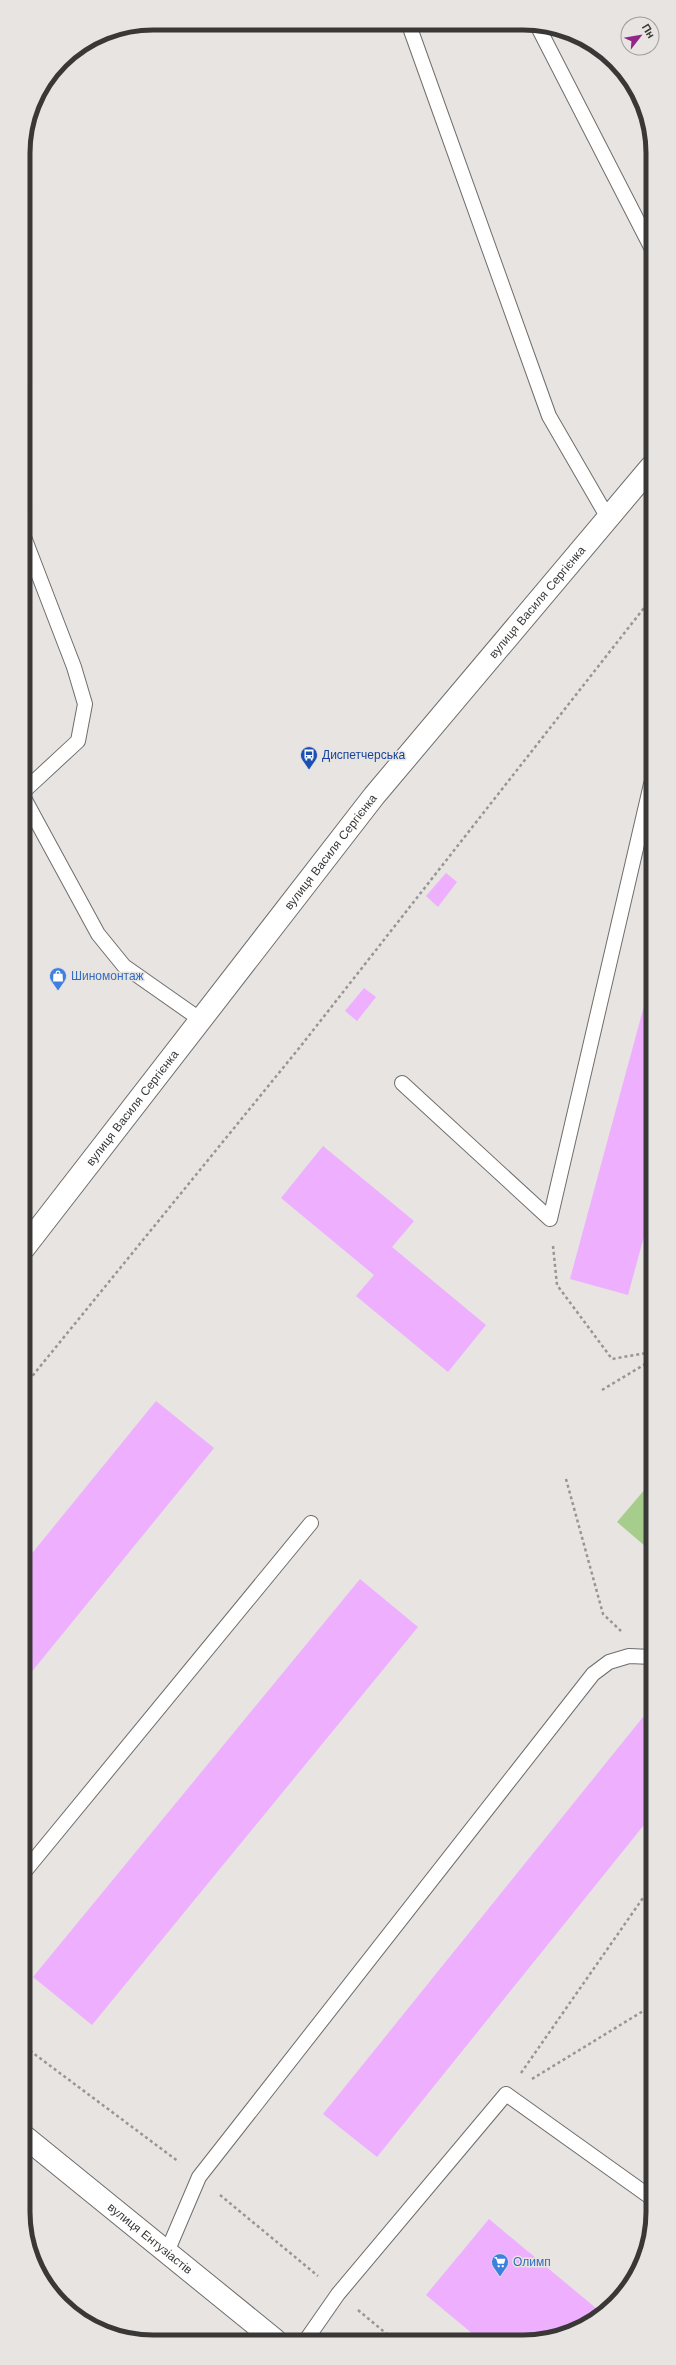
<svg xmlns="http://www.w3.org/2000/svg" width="676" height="2365" viewBox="0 0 676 2365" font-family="'Work Sans',sans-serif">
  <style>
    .green { fill: #a7cd8c }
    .building { fill: #efafff }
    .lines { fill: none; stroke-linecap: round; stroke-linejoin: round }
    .service-casing { stroke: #706d6b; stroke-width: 16 }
    .tertiary-casing { stroke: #706d6b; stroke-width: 24 }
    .secondary-casing { stroke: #706d6b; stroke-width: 24 }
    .path { stroke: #989694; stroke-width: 2.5; stroke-dasharray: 3 3; stroke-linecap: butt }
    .service { stroke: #fff; stroke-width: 14 }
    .tertiary { stroke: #fff; stroke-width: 22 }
    .secondary { stroke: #fff; stroke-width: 22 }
    .labels { text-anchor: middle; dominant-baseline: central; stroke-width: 3; stroke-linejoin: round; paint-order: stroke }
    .street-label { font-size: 12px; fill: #393837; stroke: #e7e4e2 }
    .transit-label { font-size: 12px; fill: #164399; stroke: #e7e4e2; text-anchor: start }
    .shop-label { font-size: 12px; fill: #366cbe; stroke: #e7e4e2; text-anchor: start }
    .rim { fill: none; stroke: #393837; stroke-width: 5 }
  </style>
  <rect width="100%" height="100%" fill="#e7e4e2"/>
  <!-- green -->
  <path class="green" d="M 652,1481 L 652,1552 L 617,1522 Z"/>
  <!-- building -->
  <g class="building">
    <path d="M 446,873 L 457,882 L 438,907 L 426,896 Z"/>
    <path d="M 651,980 L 652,1207 L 628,1295 L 570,1279 Z"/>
    <path d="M 364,988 L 376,997 L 357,1021 L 345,1011 Z"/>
    <path d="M 323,1146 L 414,1221 L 392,1247 L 486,1325 L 448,1372 L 356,1296 L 374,1275 L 281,1198 Z"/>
    <path d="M 156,1401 L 214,1448 L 25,1680 L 25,1562 Z"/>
    <path d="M 360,1579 L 418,1627 L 92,2025 L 33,1977 Z"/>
    <path d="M 643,1717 L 652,1724 L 652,1815 L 377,2157 L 323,2114 Z"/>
    <path d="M 489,2219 L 597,2309 L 582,2327 L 548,2340 L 480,2340 L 426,2295 Z"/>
  </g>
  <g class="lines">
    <!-- service casing -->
    <g class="service-casing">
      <g id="service">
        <path d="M 409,25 L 549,416 L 608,518"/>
        <path d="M 537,25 L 651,247"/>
        <path d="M 24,537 L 74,667 L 85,704 L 78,741 L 24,791"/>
        <path d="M 24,798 L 98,934 L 124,966 L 201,1020"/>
        <path d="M 402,1083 L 550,1219 L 651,784"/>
        <path d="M 25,1871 L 311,1523"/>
        <path d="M 167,2252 L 199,2177 L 593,1674 L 609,1662 L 629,1656 L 652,1657"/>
        <path d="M 306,2340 L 338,2294 L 506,2094 L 653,2199"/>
      </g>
    </g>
    <!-- tertiary casing -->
    <g class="tertiary-casing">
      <g id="tertiary">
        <path id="s1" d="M 25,2137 L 275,2340"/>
      </g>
    </g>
    <!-- secondary casing -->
    <g class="secondary-casing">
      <g id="secondary">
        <path id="s2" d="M 24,1248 L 374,796 L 651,467"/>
      </g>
    </g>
    <!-- path -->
    <g class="path">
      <path d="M 553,1246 L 557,1285 L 612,1359 L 652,1352"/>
      <path d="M 25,1385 L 300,1047 L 651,599"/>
      <path d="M 602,1390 L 652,1360"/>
      <path d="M 566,1479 L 603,1614 L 621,1631"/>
      <path d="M 25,2047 L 179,2162"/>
      <path d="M 521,2073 L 652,1885"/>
      <path d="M 532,2079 L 653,2005"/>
      <path d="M 649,2163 L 646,2141 L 653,2130"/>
      <path d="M 220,2195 L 318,2276"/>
      <path d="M 358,2310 L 394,2340"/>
    </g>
    <!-- service -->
    <use href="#service" class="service"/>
    <!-- tertiary -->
    <use href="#tertiary" class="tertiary"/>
    <!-- secondary -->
    <use href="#secondary" class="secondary"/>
  </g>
  <!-- icons -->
  <defs>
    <g id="bus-pin" transform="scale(0.9)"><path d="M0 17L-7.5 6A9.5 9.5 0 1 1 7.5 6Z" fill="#1a4fb4" stroke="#e7e4e2"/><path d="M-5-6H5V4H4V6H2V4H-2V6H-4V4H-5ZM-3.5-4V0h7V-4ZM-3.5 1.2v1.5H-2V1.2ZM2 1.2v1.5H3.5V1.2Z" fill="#fff"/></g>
    <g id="shop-pin" transform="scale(0.9)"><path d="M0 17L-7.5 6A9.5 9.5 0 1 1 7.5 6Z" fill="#3f7fe0" stroke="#e7e4e2"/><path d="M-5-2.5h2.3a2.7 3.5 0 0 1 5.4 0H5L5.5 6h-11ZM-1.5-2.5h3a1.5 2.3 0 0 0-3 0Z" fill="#fff"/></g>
    <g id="supermarket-pin" transform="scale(0.9)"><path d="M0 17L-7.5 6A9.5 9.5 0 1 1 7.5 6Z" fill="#3f7fe0" stroke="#e7e4e2"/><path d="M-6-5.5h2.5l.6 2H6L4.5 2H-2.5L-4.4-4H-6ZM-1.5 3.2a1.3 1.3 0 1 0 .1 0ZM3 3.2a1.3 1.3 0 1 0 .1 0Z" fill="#fff"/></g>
  </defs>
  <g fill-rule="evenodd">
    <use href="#bus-pin" x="309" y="755"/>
    <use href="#shop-pin" x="58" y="976"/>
    <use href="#supermarket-pin" x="500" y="2262"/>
  </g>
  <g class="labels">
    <!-- street labels -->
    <g class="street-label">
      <text stroke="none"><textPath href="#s2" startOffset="825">вулиця Василя Сергієнка</textPath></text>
      <text stroke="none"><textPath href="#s2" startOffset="501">вулиця Василя Сергієнка</textPath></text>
      <text stroke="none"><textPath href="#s2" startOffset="177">вулиця Василя Сергієнка</textPath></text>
      <text stroke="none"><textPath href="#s1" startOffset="161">вулиця Ентузіастів</textPath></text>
    </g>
    <!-- transit labels -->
    <g class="transit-label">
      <text x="322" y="755">Диспетчерська</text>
    </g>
    <!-- shop labels -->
    <g class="shop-label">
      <text x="71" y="976">Шиномонтаж</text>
      <text x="513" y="2262">Олимп</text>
    </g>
  </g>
  <!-- crop -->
  <path d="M0 0H676V2365H0ZM153 30H523A123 123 0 0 1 646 153V2212A123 123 0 0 1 523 2335H153A123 123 0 0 1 30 2212V153A123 123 0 0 1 153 30Z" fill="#e7e4e2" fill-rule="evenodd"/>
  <path class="rim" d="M153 30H523A123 123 0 0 1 646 153V2212A123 123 0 0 1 523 2335H153A123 123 0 0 1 30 2212V153A123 123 0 0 1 153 30Z"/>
  <!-- north arrow -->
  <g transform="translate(640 36) rotate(59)"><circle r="19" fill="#e7e4e2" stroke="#a19f9e"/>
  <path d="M0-3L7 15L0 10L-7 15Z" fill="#922688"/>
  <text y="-6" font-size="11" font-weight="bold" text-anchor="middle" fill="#393837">Пн</text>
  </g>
</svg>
